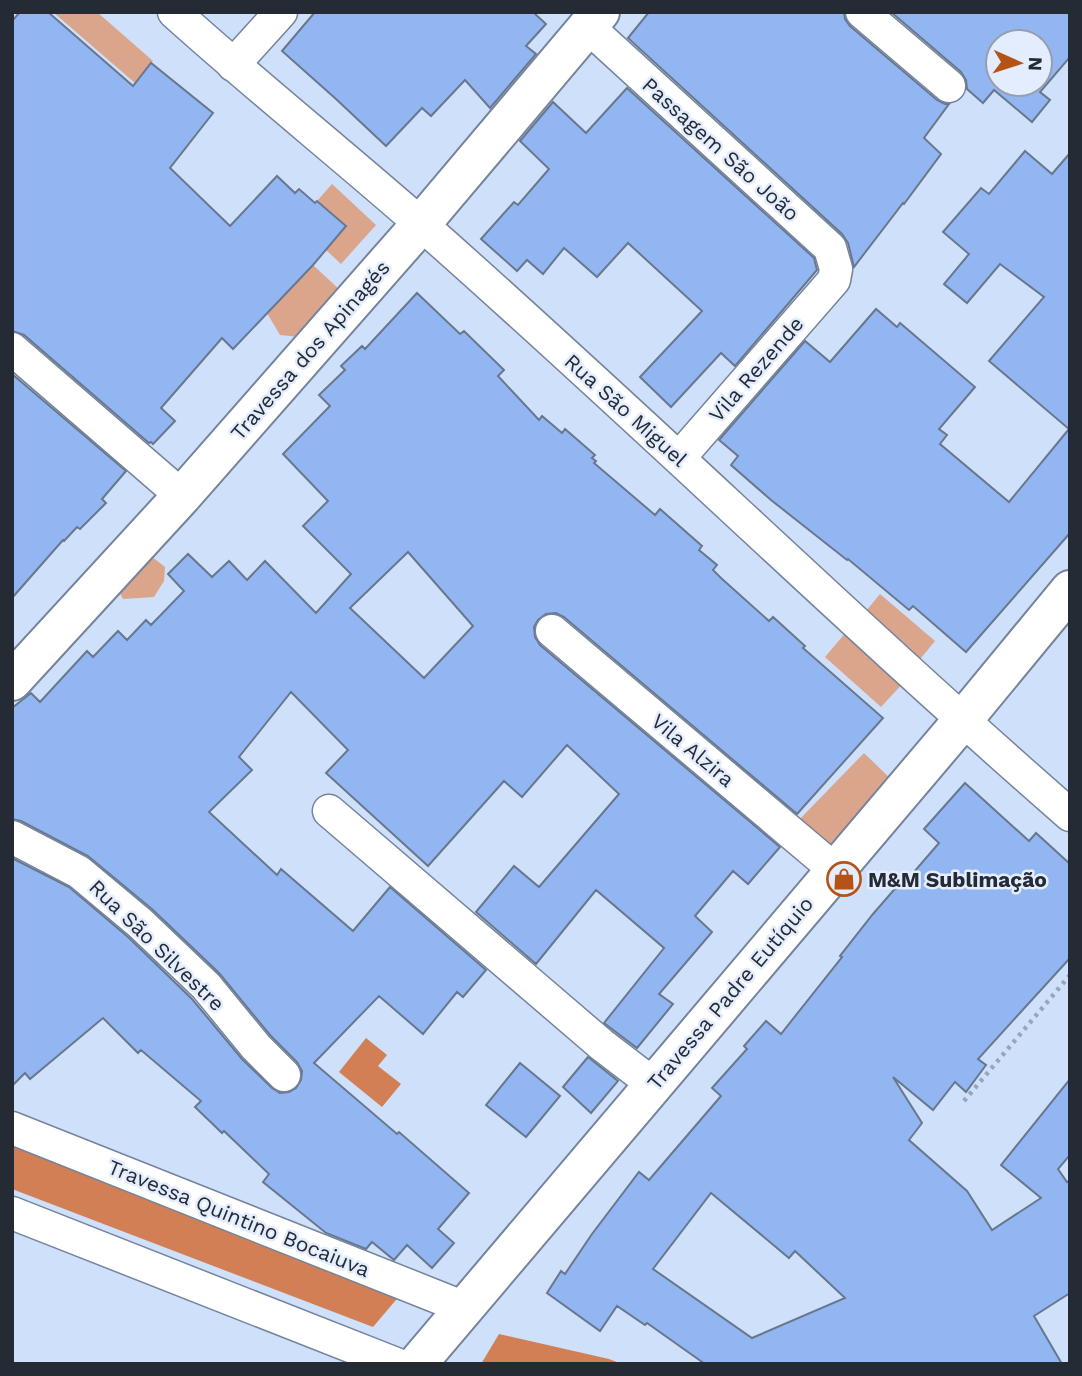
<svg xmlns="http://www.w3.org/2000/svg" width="1082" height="1376" viewBox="0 0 1082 1376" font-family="'Work Sans',sans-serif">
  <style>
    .green { fill: #dba58b }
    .water { fill: #d27f55 }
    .building { fill: #92b6f1; stroke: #68778e; stroke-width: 2; fill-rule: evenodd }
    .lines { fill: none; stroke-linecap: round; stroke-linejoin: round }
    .street-casing { stroke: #75849c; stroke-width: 35 }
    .secondary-casing { stroke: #75849c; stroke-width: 42 }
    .path { stroke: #98a5ba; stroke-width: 4.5; stroke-dasharray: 3.5 5; stroke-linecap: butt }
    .street { stroke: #fff; stroke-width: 32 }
    .secondary { stroke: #fff; stroke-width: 38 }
    .labels { text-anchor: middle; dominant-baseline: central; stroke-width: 5; stroke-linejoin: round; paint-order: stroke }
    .street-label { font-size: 21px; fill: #252b35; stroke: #e3edfd }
    .poi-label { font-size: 21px; font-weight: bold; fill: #252b35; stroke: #e3edfd; text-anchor: start }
  </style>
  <rect width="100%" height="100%" fill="#cfe0fa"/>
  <!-- green -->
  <g class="green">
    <path d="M 53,12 L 97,12 L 153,61 L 135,83 Z"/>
    <path d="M 332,184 L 376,225 L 341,264 L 325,249 L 345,226 L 317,201 Z"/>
    <path d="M 313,265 L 342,292 L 299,337 L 280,335 L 267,313 Z"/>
    <path d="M 147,553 L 165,567 L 164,581 L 154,597 L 123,599 L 114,581 Z"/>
    <path d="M 880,594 L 935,641 L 912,669 L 857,622 Z"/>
    <path d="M 847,631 L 904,682 L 881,707 L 825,657 Z"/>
    <path d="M 864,753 L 898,786 L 830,856 L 796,823 Z"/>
  </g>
  <!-- water -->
  <g class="water">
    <path d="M 366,1038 L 387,1055 L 378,1066 L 401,1084 L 382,1107 L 339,1072 Z"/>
    <path d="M 12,1141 L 401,1294 L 373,1327 L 12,1189 Z"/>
    <path d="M 499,1334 L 609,1359 L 622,1364 L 481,1364 Z"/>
  </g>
  <!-- building -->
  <g class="building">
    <path d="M 20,12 L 48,12 L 133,86 L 151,63 L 213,113 L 170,168 L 230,226 L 277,176 L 295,193 L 299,189 L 315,203 L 317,201 L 346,226 L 313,265 L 233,349 L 222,338 L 161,408 L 175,421 L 153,444 L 151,442 L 149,443 L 24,335 L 12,331 L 12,21 Z"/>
    <path d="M 315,12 L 533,12 L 546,24 L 526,46 L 536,54 L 490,108 L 465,80 L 431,116 L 422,108 L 386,146 L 336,99 L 282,51 Z"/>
    <path d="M 649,12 L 844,12 L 845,19 L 850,26 L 937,100 L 945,104 L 949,104 L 924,138 L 941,154 L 904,204 L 903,203 L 854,267 L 848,243 L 842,234 L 628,38 Z"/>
    <path d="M 891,12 L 1070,12 L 1070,57 L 1040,92 L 1050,100 L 1032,122 L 994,90 L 983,103 L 967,89 L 966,80 L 961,72 ZM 998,42 L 1040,42 L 1040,84 L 998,84 Z"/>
    <path d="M 627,88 L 814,258 L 817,270 L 735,366 L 721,353 L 671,407 L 640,377 L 702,311 L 628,243 L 597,277 L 564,248 L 543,274 L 527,260 L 517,271 L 481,239 L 514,202 L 518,205 L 549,169 L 520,141 L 553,102 L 586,133 Z"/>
    <path d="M 1025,151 L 1052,174 L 1070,153 L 1070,533 L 966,652 L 913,606 L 909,610 L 848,559 L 847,560 L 771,500 L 731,465 L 738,456 L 719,440 L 805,341 L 830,362 L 876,309 L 897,327 L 900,323 L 975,387 L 939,429 L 947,435 L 940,444 L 1009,502 L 1069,429 L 989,361 L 1044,297 L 1000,264 L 967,303 L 944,284 L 969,254 L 943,232 L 981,188 L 989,194 Z"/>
    <path d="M 417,293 L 460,334 L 464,331 L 504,370 L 498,376 L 539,420 L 542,416 L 562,433 L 565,429 L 595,455 L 592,458 L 596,461 L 594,463 L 655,515 L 660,509 L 702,546 L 699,550 L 717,565 L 713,570 L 721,578 L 769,621 L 773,617 L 805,646 L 803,648 L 883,718 L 797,814 L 564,617 L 556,613 L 546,614 L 538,620 L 534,627 L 535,637 L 540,645 L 780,847 L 748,884 L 733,871 L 695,916 L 712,932 L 659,994 L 673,1004 L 637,1048 L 604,1023 L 664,948 L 596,890 L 536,964 L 476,912 L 514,866 L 539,887 L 619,794 L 567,745 L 522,797 L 504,781 L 428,866 L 326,773 L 348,750 L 291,692 L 239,757 L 252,770 L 209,812 L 277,875 L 281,869 L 353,931 L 390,887 L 486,970 L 463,997 L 457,992 L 423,1034 L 379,996 L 314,1063 L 397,1134 L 399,1132 L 469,1193 L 438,1229 L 454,1243 L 432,1268 L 407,1245 L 394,1260 L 372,1242 L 366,1249 L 326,1233 L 263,1182 L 269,1174 L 224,1131 L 222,1133 L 195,1107 L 201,1101 L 141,1050 L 138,1053 L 103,1018 L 30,1079 L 25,1073 L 12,1086 L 12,858 L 69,887 L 128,937 L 192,999 L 242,1059 L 272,1088 L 280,1093 L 289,1092 L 296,1088 L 301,1080 L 302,1071 L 297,1062 L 270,1035 L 219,973 L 153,910 L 88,856 L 21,821 L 12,819 L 12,708 L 31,693 L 40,702 L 87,651 L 93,657 L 118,631 L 127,640 L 146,620 L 151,625 L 184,591 L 168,574 L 188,554 L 212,577 L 229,561 L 247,580 L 265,561 L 316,613 L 351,574 L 303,526 L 328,501 L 283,454 L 330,406 L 319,395 L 345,370 L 341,366 L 362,346 L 365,349 ZM 408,552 L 473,626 L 424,678 L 350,608 Z"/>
    <path d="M 12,374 L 126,471 L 102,499 L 106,503 L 80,529 L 77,527 L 64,541 L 63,540 L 12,598 Z"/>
    <path d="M 965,783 L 1029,841 L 1036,833 L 1070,864 L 1070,958 L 978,1059 L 986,1065 L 966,1092 L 955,1082 L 933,1110 L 893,1077 L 922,1123 L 909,1140 L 967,1191 L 992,1230 L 1041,1198 L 1001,1165 L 1070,1079 L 1070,1155 L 1058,1169 L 1067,1182 L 1070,1180 L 1070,1293 L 1034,1316 L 1062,1364 L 705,1364 L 647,1323 L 645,1325 L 617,1306 L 600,1331 L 547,1293 L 561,1271 L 565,1274 L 592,1234 L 639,1172 L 649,1180 L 721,1096 L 712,1088 L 747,1049 L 744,1046 L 766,1021 L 781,1034 L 842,957 L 840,956 L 873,914 L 905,877 L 908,879 L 939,843 L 924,829 ZM 711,1193 L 789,1258 L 795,1251 L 845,1298 L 752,1338 L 653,1269 Z"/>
    <path d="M 588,1057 L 618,1081 L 591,1113 L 563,1087 Z"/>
    <path d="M 520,1063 L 560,1096 L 526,1137 L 486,1105 Z"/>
  </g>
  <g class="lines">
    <!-- street casing -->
    <g class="street-casing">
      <g id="street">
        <path d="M 174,12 C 255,85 340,153 422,225 C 641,418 850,623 1070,815"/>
        <path d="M 862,12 L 949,86"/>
        <path d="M 588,27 L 830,248 L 836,269 L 834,280 L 679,458"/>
        <path d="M 233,65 L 281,12"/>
        <path d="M 12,349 L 182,496"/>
        <path d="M 552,631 L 834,869"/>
        <path d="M 329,811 L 602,1045 L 653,1084"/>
        <path d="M 12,837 L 79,872 L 140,923 L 206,986 L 256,1047 L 284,1075"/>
        <path d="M 12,1128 L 465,1308"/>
        <path d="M 12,1213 L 396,1364"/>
      </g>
    </g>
    <!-- secondary casing -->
    <g class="secondary-casing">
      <g id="secondary">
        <path d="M 12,681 L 182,496 L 421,224 L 600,12"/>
        <path d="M 417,1364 L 962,721 L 1070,590"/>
      </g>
    </g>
    <!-- path -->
    <path class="path" d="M 964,1101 L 1070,975"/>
    <!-- street -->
    <use href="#street" class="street"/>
    <!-- secondary -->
    <use href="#secondary" class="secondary"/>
  </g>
  <!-- icons -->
  <defs>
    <g id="shop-ring" transform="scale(1.75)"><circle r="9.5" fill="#e3edfd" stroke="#b55316" stroke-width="1.5"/><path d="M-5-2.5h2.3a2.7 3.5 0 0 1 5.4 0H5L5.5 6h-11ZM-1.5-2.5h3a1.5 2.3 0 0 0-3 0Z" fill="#b55316"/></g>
  </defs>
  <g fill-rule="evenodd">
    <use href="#shop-ring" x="844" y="879"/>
  </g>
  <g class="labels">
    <!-- street labels -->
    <g class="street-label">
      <text transform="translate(721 149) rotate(42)">Passagem São João</text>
      <text transform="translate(310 350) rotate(-49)">Travessa dos Apinagés</text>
      <text transform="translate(756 369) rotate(-49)">Vila Rezende</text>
      <text transform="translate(626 410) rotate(42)">Rua São Miguel</text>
      <text transform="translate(693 750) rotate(40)">Vila Alzira</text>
      <text transform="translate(157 945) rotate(44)">Rua São Silvestre</text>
      <text transform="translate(730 993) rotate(-50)">Travessa Padre Eutíquio</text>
      <text transform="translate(239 1218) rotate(22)">Travessa Quintino Bocaiuva</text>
    </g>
    <!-- poi labels -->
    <g class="poi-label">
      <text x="868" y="879">M&amp;M Sublimação</text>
    </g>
  </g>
  <!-- border -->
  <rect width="1082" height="1376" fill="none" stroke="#252b35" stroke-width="28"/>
  <!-- north arrow -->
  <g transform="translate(1019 63) rotate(93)"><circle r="33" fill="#e3edfd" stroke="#979fad" stroke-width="2"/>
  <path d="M0-5L12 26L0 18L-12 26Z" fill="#b55316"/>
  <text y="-10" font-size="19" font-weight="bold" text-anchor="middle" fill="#252b35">N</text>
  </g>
</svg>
